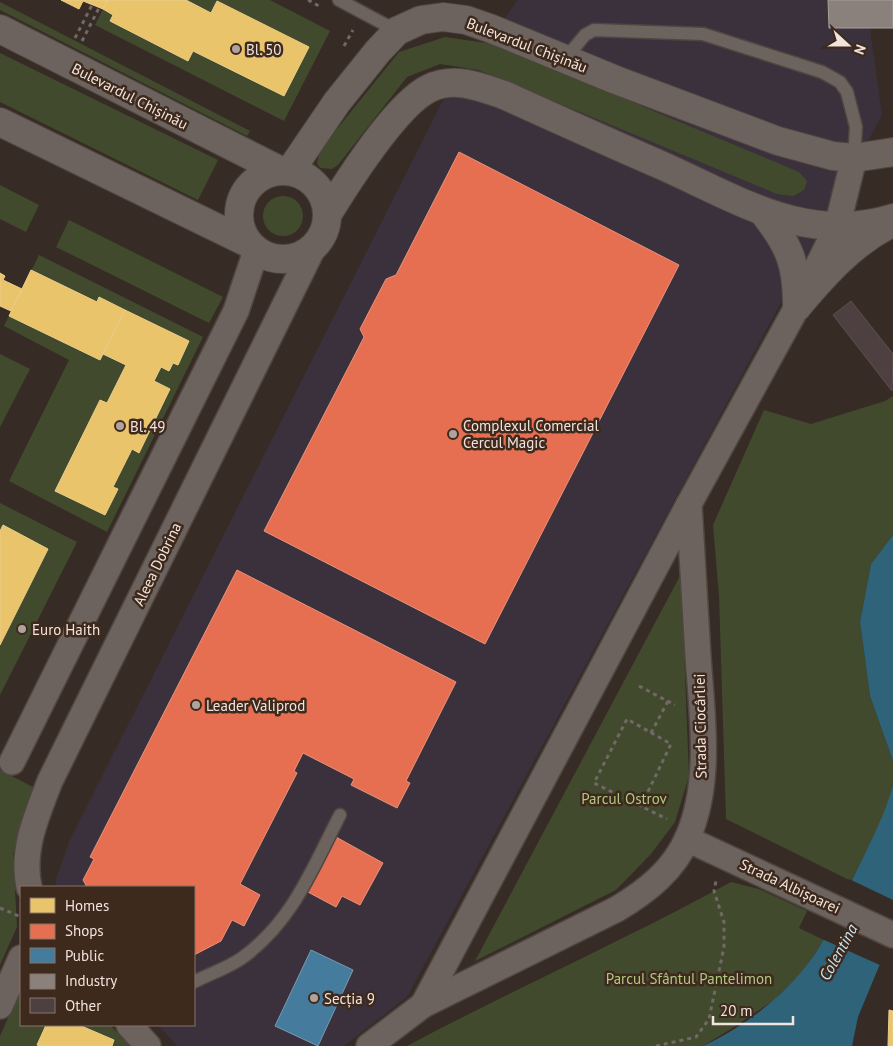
<svg xmlns="http://www.w3.org/2000/svg" width="893" height="1046" viewBox="0 0 893 1046" font-family="'PT Sans',sans-serif">
  <style>
    .commercial { fill: #3b313d }
    .green { fill: #424a2e }
    .water { fill: #2e6379 }
    .pier { fill: #362b25 }
    .homes { fill: #e9c46a; stroke: #ecce8c }
    .shops { fill: #e76f51; stroke: #ea927b }
    .public { fill: #457b9d; stroke: #799ab0 }
    .industry { fill: #8a817c; stroke: #a99f99 }
    .building { fill: #4e4040; stroke: #5c5150 }
    .lines { fill: none; stroke-linecap: round; stroke-linejoin: round }
    .lane-casing { stroke: #504640; stroke-width: 15 }
    .street-casing { stroke: #504640; stroke-width: 28 }
    .secondary-casing { stroke: #504640; stroke-width: 30 }
    .path { stroke: #716965; stroke-width: 3; stroke-dasharray: 4 4; stroke-linecap: butt }
    .lane { stroke: #6c635e; stroke-width: 12 }
    .street { stroke: #6c635e; stroke-width: 25 }
    .secondary { stroke: #6c635e; stroke-width: 28 }
    .poi-dot { fill: #b0a39d; stroke: #3e291d; stroke-width: 2 }
    .labels { text-anchor: middle; dominant-baseline: central; stroke-width: 5; stroke-linejoin: round; paint-order: stroke }
    .street-label { font-size: 15px; fill: #f2e4dd; stroke: #3e291d }
    .poi-label { font-size: 15px; fill: #f2e4dd; stroke: #3e291d; text-anchor: start }
    .park-label { font-size: 15px; fill: #b0cb81; stroke: #3e291d }
    .water-label { font-size: 16px; font-style: italic; fill: #c4e6f5; stroke: #3e291d }
  </style>
  <rect width="100%" height="100%" fill="#362b25"/>
  <!-- commercial -->
  <path class="commercial" d="M 518,0 L 828,0 L 830,28 L 870,28 L 882,115 L 407,997 L 344,1046 L 177,1046 L 158,1025 L 194,1025 L 194,887 L 56,887 L 56,879 L 69,842 L 441,104 Z"/>
  <!-- green -->
  <g class="green">
    <path d="M 186,0 L 270,0 L 330,31 L 284,121 L 95,25 L 103,9 L 113,15 L 110,21 L 188,61 L 193,51 L 284,96 L 308,47 L 217,1 L 211,13 Z"/>
    <path d="M 0,2 L 250,131 L 247,136 L 0,10 Z"/>
    <path d="M 445,37 L 493,44 L 799,172 L 807,181 L 804,190 L 793,196 L 777,194 L 479,70 L 440,64 L 407,77 L 338,165 L 332,169 L 320,168 L 317,163 L 320,150 L 399,52 Z"/>
    <path d="M 0,53 L 218,160 L 198,200 L 0,102 Z"/>
    <path d="M 0,185 L 39,205 L 26,232 L 0,219 Z"/>
    <circle cx="283" cy="216" r="20"/>
    <path d="M 69,220 L 223,297 L 209,323 L 56,247 Z"/>
    <path d="M 39,255 L 203,337 L 107,532 L 9,481 L 69,360 L 4,326 Z"/>
    <path d="M 0,354 L 30,369 L 0,427 Z"/>
    <path d="M 893,396 L 893,535 L 871,564 L 860,622 L 870,696 L 893,761 L 893,785 L 886,812 L 851,881 L 726,819 L 719,596 L 713,525 L 764,410 L 811,424 L 885,401 Z"/>
    <path d="M 0,503 L 77,542 L 0,695 Z"/>
    <path d="M 681,574 L 689,776 L 675,822 L 651,854 L 616,890 L 475,961 Z"/>
    <path d="M 0,770 L 39,790 L 13,853 L 17,927 L 0,965 Z"/>
    <path d="M 731,882 L 759,889 L 807,911 L 799,928 L 824,940 L 802,973 L 774,1000 L 734,1027 L 703,1046 L 407,1046 C 514,989 625,940 731,882 Z"/>
    <path d="M 21,988 L 21,1025 L 110,1025 L 130,1046 L 0,1046 L 0,1036 Z"/>
  </g>
  <!-- water -->
  <g class="water">
    <path d="M 893,535 L 893,761 L 870,696 L 860,622 L 871,564 Z"/>
    <path d="M 893,785 L 893,925 L 880,964 L 858,1017 L 852,1046 L 703,1046 C 749,1025 800,984 824,939 C 835,920 842,899 852,880 C 867,848 884,819 893,785 Z"/>
  </g>
  <!-- pier -->
  <path class="pier" d="M 849,879 L 893,900 L 893,933 L 882,966 L 822,939 Z"/>
  <!-- homes -->
  <g class="homes">
    <path d="M 61,0 L 108,0 L 103,9 L 83,1 L 79,9 Z"/>
    <path d="M 108,0 L 186,0 L 211,13 L 217,1 L 309,47 L 284,96 L 193,51 L 188,61 L 110,21 L 113,15 L 103,9 Z"/>
    <path d="M 31,270 L 97,302 L 99,297 L 125,310 L 100,360 L 9,316 Z"/>
    <path d="M 0,273 L 5,276 L 3,280 L 22,289 L 11,311 L 0,306 Z"/>
    <path d="M 125,310 L 189,341 L 178,365 L 173,363 L 169,371 L 161,367 L 154,381 L 170,389 L 139,453 L 132,449 L 113,487 L 118,489 L 105,515 L 55,491 L 100,400 L 107,403 L 126,365 L 103,354 Z"/>
    <path d="M 3,525 L 48,549 L 0,645 L 0,531 Z"/>
    <path d="M 889,1010 L 893,1011 L 893,1046 L 888,1046 Z"/>
    <path d="M 46,1025 L 79,1025 L 114,1040 L 112,1046 L 39,1046 L 37,1045 Z"/>
  </g>
  <!-- shops -->
  <g class="shops">
    <path d="M 459,152 L 679,265 L 485,644 L 264,531 L 364,337 L 360,329 L 386,279 L 396,275 Z"/>
    <path d="M 237,570 L 456,682 L 406,781 L 410,783 L 397,808 L 351,785 L 354,779 L 303,753 L 294,771 L 297,773 L 240,884 L 260,895 L 244,926 L 232,920 L 221,941 L 194,955 L 194,887 L 87,887 L 83,880 L 94,859 L 90,857 Z"/>
    <path d="M 336,837 L 383,863 L 360,905 L 342,896 L 336,907 L 306,891 Z"/>
  </g>
  <!-- public -->
  <path class="public" d="M 311,950 L 353,970 L 318,1046 L 275,1026 Z"/>
  <!-- industry -->
  <path class="industry" d="M 828,0 L 893,0 L 893,28 L 829,28 Z"/>
  <!-- building -->
  <path class="building" d="M 851,301 L 893,354 L 892,391 L 833,315 Z"/>
  <g class="lines">
    <!-- lane casing -->
    <g class="lane-casing">
      <g id="lane">
        <path d="M 339,0 L 397,31"/>
        <path d="M 565,59 L 585,35 L 594,30 L 703,34 L 822,72 L 840,82 L 847,92 L 856,127 L 854,158"/>
        <path d="M 194,982 C 209,974 228,968 242,958 C 293,921 312,869 340,815"/>
      </g>
    </g>
    <!-- street casing -->
    <g class="street-casing">
      <g id="street">
        <path d="M 12,762 L 236,311 L 256,251"/>
        <path d="M 687,839 L 893,935"/>
        <path d="M 29,887 C 21,850 37,815 50,781 L 313,248"/>
        <path d="M 423,1005 L 689,504 L 797,307 L 837,227 L 854,158"/>
        <path d="M 0,1006 L 21,958"/>
        <path d="M 129,1025 L 148,1046"/>
        <path d="M 369,1046 L 423,1005 L 617,909 C 647,891 674,870 688,837 C 712,781 702,715 698,656 C 695,606 692,555 689,504"/>
      </g>
    </g>
    <!-- secondary casing -->
    <g class="secondary-casing">
      <g id="secondary">
        <path d="M 0,29 L 281,171"/>
        <path d="M 0,122 L 248,243"/>
        <circle cx="283" cy="215" r="44"/>
        <path d="M 290,171 L 337,102 L 378,51 L 397,31 L 421,20 L 443,17 L 466,20 L 492,29 L 616,80 L 778,141 L 833,156 L 854,158 L 893,152"/>
        <path d="M 763,212 C 790,246 797,264 797,307"/>
        <path d="M 327,215 C 346,184 397,103 430,88 C 454,76 481,87 504,95 C 557,119 610,143 663,166 C 739,200 807,245 893,218"/>
        <path d="M 797,307 C 824,275 852,243 890,224"/>
      </g>
    </g>
    <!-- path -->
    <g class="path">
      <path d="M 308,0 L 319,6"/>
      <path d="M 75,38 L 92,5"/>
      <path d="M 82,41 L 99,8"/>
      <path d="M 344,46 L 353,30"/>
      <path d="M 639,686 L 675,705"/>
      <path d="M 651,733 L 668,701"/>
      <path d="M 641,806 L 671,744 L 627,719 L 594,783 L 667,819"/>
      <path d="M 0,908 L 21,917"/>
      <path d="M 656,1046 L 696,1037 L 709,1019 L 724,947 L 724,922 L 714,891 L 716,881"/>
    </g>
    <!-- lane -->
    <use href="#lane" class="lane"/>
    <!-- street -->
    <use href="#street" class="street"/>
    <!-- secondary -->
    <use href="#secondary" class="secondary"/>
  </g>
  <!-- markers -->
  <g class="poi-dot">
    <circle cx="236" cy="49" r="5"/>
    <circle cx="120" cy="426" r="5"/>
    <circle cx="453" cy="434" r="5"/>
    <circle cx="22" cy="629" r="5"/>
    <circle cx="196" cy="705" r="5"/>
    <circle cx="314" cy="998" r="5"/>
  </g>
  <g class="labels">
    <!-- street labels -->
    <g class="street-label">
      <text transform="translate(527 45) rotate(21)">Bulevardul Chișinău</text>
      <text transform="translate(130 96) rotate(27)">Bulevardul Chișinău</text>
      <text transform="translate(157 564) rotate(-64)">Aleea Dobrina</text>
      <text transform="translate(700 726) rotate(-91)">Strada Ciocârliei</text>
      <text transform="translate(790 886) rotate(25)">Strada Albișoarei</text>
    </g>
    <!-- poi labels -->
    <g class="poi-label">
      <text x="246" y="49">Bl. 50</text>
      <text x="463" y="425">Complexul Comercial<tspan x="463" dy="17">Cercul Magic</tspan></text>
      <text x="130" y="426">Bl. 49</text>
      <text x="32" y="629">Euro Haith</text>
      <text x="206" y="705">Leader Valiprod</text>
      <text x="324" y="998">Secția 9</text>
    </g>
    <!-- park labels -->
    <g class="park-label">
      <text x="624" y="798">Parcul Ostrov</text>
      <text x="689" y="978">Parcul Sfântul Pantelimon</text>
    </g>
    <!-- water labels -->
    <g class="water-label">
      <text transform="translate(838 952) rotate(-61)">Colentina</text>
    </g>
  </g>
  <!-- legend -->
  <rect x="20" y="886" width="175" height="140" fill="#3e291d" stroke="#86746a"/>
  <rect x="30" y="898" width="25" height="15" fill="#e9c46a" stroke="#86746a"/>
  <text x="65" y="911" font-size="15" fill="#f2e4dd">Homes</text>
  <rect x="30" y="924" width="25" height="15" fill="#e76f51" stroke="#86746a"/>
  <text x="65" y="936" font-size="15" fill="#f2e4dd">Shops</text>
  <rect x="30" y="948" width="25" height="15" fill="#457b9d" stroke="#86746a"/>
  <text x="65" y="961" font-size="15" fill="#f2e4dd">Public</text>
  <rect x="30" y="974" width="25" height="15" fill="#8a817c" stroke="#86746a"/>
  <text x="65" y="986" font-size="15" fill="#f2e4dd">Industry</text>
  <rect x="30" y="998" width="25" height="15" fill="#4e4040" stroke="#86746a"/>
  <text x="65" y="1011" font-size="15" fill="#f2e4dd">Other</text>
  <!-- north arrow -->
  <g transform="translate(848 45) rotate(111)" stroke="#3e291d" stroke-width="4" paint-order="stroke">
  <path d="M0-4L9 19L0 12L-9 19Z" fill="#f2e4dd"/>
  <text y="-8" font-size="14" font-weight="bold" text-anchor="middle" fill="#f2e4dd">N</text>
  </g>
  <!-- scale -->
  <path d="M713 1016v8h80v-8" fill="none" stroke="#f2e4dd" stroke-width="2.5"/>
  <text x="720" y="1016" font-size="15" fill="#f2e4dd" stroke="#3e291d" stroke-width="4" paint-order="stroke">20 m</text>
</svg>
